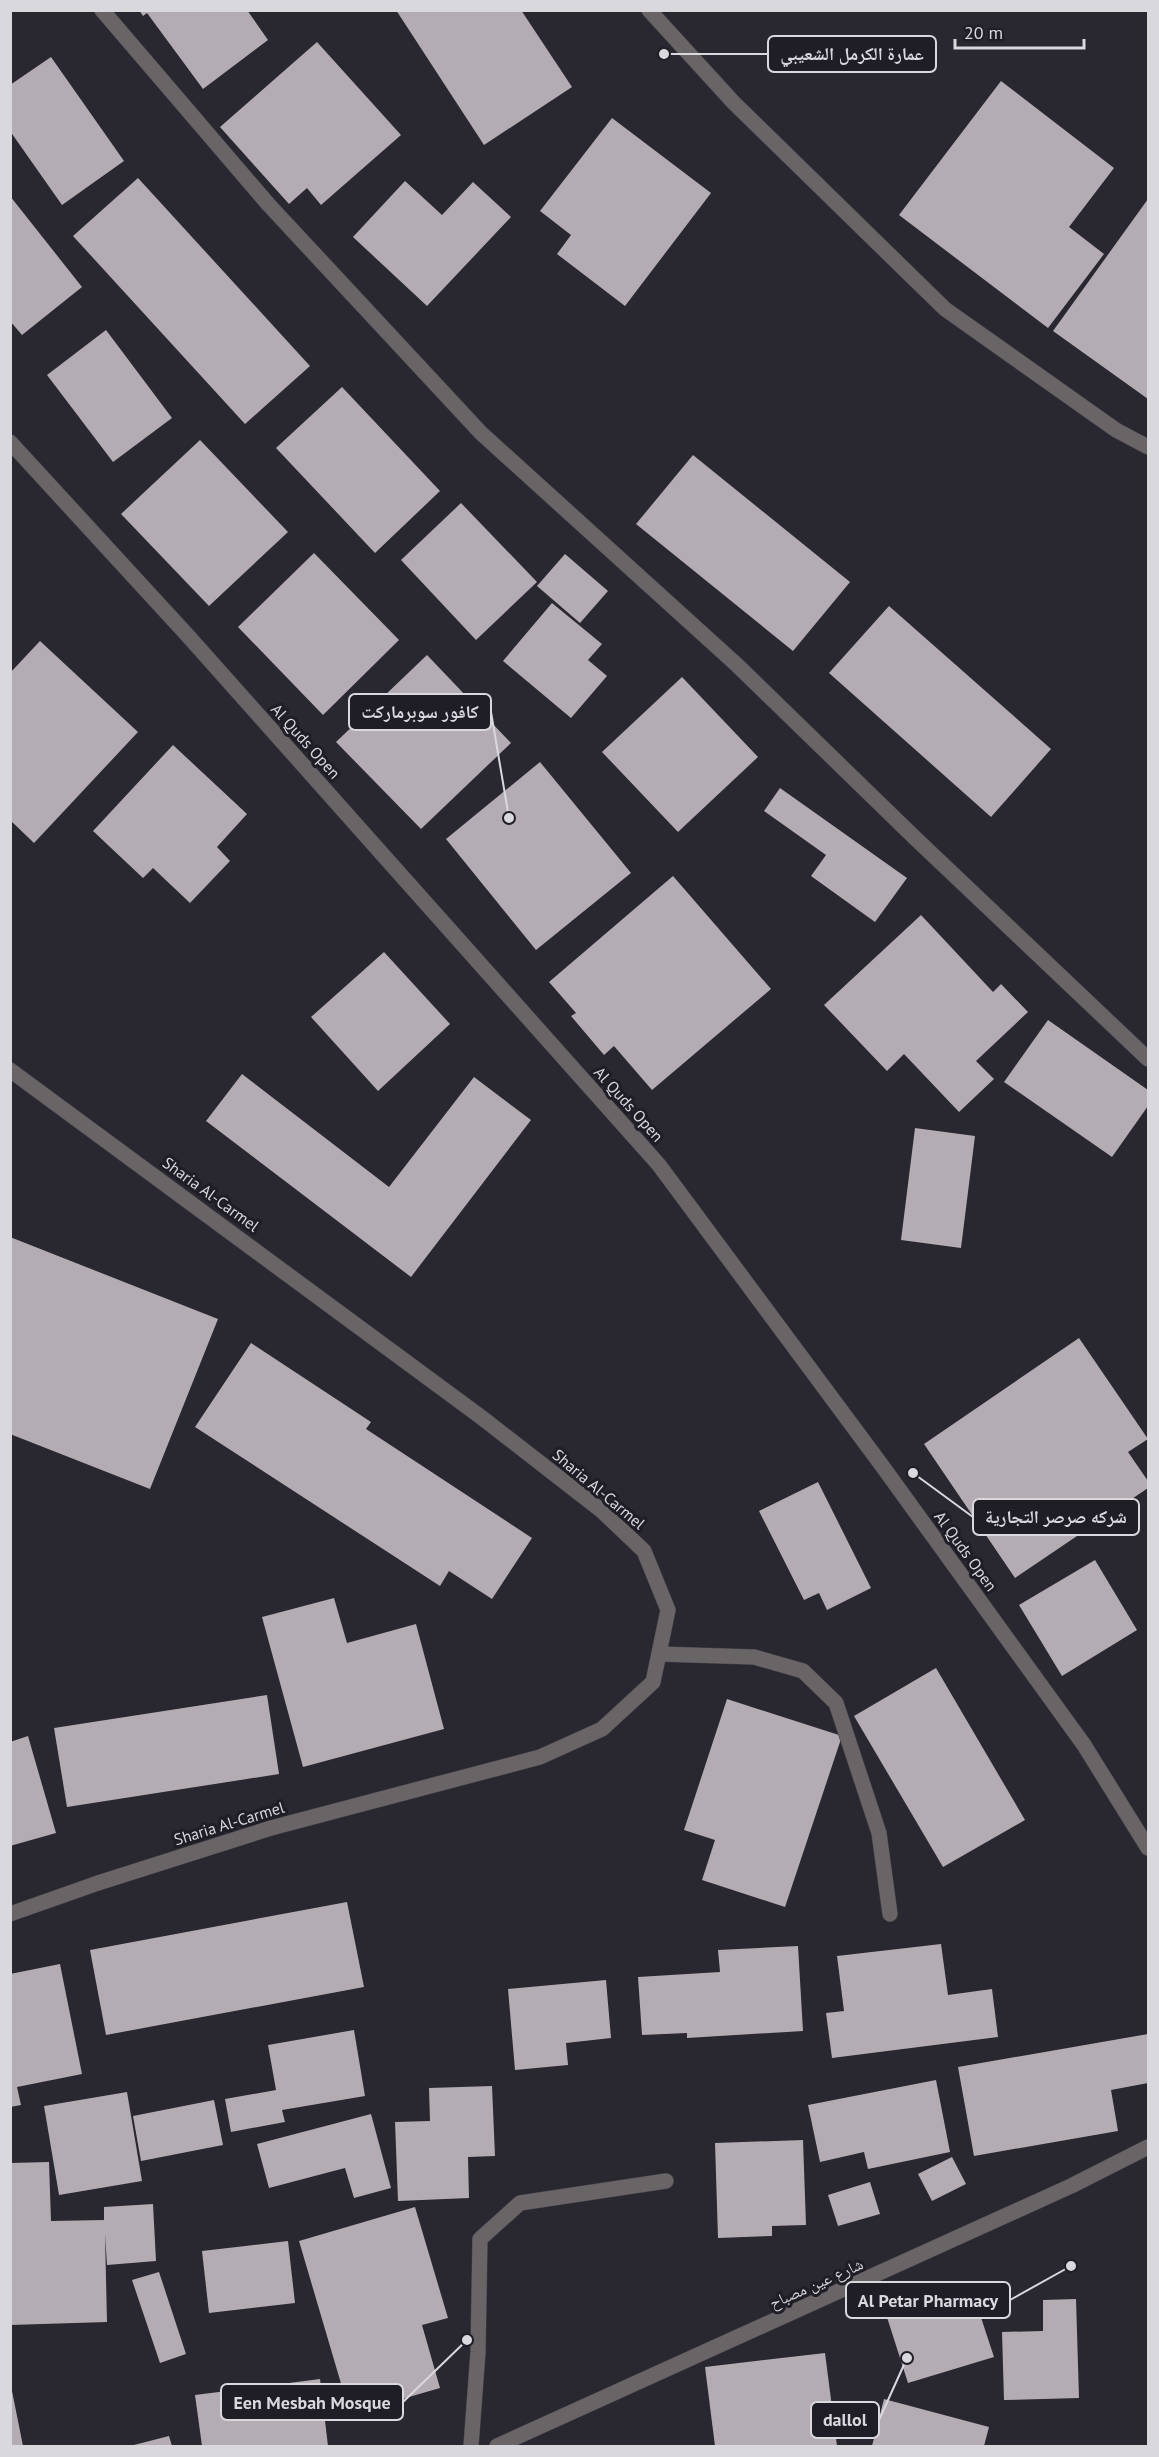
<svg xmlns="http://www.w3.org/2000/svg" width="1159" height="2457" viewBox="0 0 1159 2457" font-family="'PT Sans','Noto Naskh Arabic',sans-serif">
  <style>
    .building { fill: #b4acb3 }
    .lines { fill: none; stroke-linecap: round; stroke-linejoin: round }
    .service-casing { stroke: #45434b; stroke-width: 16 }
    .minor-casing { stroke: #45434b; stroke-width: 16 }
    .service { stroke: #696465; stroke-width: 15 }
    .minor { stroke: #696465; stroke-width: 15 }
    .labels { text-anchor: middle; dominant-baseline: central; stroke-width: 6; stroke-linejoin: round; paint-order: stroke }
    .street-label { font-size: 16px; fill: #d9d8dd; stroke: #1f1d25 }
    .leader { fill: none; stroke: #d9d8dd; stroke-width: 2 }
    .callout-dot { fill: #d9d8dd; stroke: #1f1d25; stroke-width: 2 }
    .callout { fill: #1f1d25; stroke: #d9d8dd; stroke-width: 2 }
    .callout-label { font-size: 18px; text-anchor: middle; font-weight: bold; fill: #d9d8dd }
  </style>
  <rect width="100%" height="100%" fill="#29272f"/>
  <!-- building -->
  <g class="building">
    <path d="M 139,10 L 247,10 L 268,40 L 203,89 L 147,13 L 143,16 Z"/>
    <path d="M 396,10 L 521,10 L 572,87 L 484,145 Z"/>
    <path d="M 317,42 L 401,135 L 321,205 L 307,188 L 289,204 L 220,127 Z"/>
    <path d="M 51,57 L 124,161 L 62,205 L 10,131 L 10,85 Z"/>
    <path d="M 1001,81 L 1114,168 L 1069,227 L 1104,254 L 1048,328 L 899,215 Z"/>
    <path d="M 612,118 L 711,193 L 625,306 L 557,254 L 571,235 L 540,211 Z"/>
    <path d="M 138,178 L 310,366 L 245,424 L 73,236 Z"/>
    <path d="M 405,181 L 442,215 L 473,182 L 511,217 L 427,306 L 353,237 Z"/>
    <path d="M 10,196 L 82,287 L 22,335 L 10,321 Z"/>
    <path d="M 1148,199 L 1148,399 L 1053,331 Z"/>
    <path d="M 106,330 L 172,418 L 113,462 L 47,375 Z"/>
    <path d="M 342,387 L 440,491 L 375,553 L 276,448 Z"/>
    <path d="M 200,440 L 288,532 L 209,606 L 121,514 Z"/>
    <path d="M 693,455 L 850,582 L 793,651 L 636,524 Z"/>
    <path d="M 461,503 L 537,582 L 476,640 L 401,560 Z"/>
    <path d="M 314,553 L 399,640 L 323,715 L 238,627 Z"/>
    <path d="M 565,554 L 608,591 L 580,623 L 537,586 Z"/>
    <path d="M 552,603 L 602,644 L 588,660 L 607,676 L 571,718 L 503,661 Z"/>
    <path d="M 889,606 L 1051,749 L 991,817 L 829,673 Z"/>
    <path d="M 40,641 L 138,732 L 34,843 L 10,820 L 10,673 Z"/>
    <path d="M 427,655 L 511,743 L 421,829 L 336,742 Z"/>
    <path d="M 682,677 L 758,757 L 678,832 L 602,752 Z"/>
    <path d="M 173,745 L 247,814 L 217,847 L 230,861 L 190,903 L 153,868 L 143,878 L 93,831 Z"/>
    <path d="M 540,762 L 631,873 L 536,950 L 446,839 Z"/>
    <path d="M 780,788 L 907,878 L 875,922 L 811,876 L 826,855 L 764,811 Z"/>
    <path d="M 673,876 L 771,989 L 652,1090 L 614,1046 L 604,1055 L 571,1016 L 576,1013 L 549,982 Z"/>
    <path d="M 921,915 L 993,992 L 1001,984 L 1028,1012 L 976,1061 L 994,1079 L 959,1112 L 904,1054 L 887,1071 L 824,1005 Z"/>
    <path d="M 384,952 L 450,1024 L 378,1091 L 311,1017 Z"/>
    <path d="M 1048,1020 L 1148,1090 L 1148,1106 L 1112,1157 L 1004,1082 Z"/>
    <path d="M 242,1074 L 389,1187 L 474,1077 L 531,1120 L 411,1277 L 206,1121 Z"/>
    <path d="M 915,1128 L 975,1136 L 961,1248 L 901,1240 Z"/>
    <path d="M 10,1237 L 218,1319 L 150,1489 L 10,1434 Z"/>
    <path d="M 1079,1338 L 1148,1439 L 1128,1452 L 1148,1481 L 1148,1488 L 1015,1578 L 924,1444 Z"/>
    <path d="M 251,1343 L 371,1422 L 366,1429 L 532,1538 L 492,1599 L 449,1571 L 440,1586 L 195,1427 Z"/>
    <path d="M 818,1482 L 871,1588 L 827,1610 L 819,1593 L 804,1600 L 759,1511 Z"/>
    <path d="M 1095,1560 L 1137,1630 L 1062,1676 L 1019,1605 Z"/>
    <path d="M 334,1598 L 347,1643 L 416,1624 L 444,1729 L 303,1767 L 262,1617 Z"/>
    <path d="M 936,1668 L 1025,1820 L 943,1867 L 854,1716 Z"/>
    <path d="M 267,1695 L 279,1774 L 67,1807 L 54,1728 Z"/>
    <path d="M 727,1699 L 842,1736 L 785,1907 L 702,1880 L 715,1840 L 684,1830 Z"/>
    <path d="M 28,1736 L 56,1833 L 10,1846 L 10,1742 Z"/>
    <path d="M 347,1902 L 364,1987 L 106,2035 L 90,1950 Z"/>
    <path d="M 941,1944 L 948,1995 L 992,1989 L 998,2037 L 832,2058 L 826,2013 L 844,2011 L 837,1956 Z"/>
    <path d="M 798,1946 L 803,2031 L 687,2038 L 687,2033 L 642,2035 L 638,1977 L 720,1972 L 718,1950 Z"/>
    <path d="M 60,1964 L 82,2074 L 17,2087 L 21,2105 L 10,2107 L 10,1974 Z"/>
    <path d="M 606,1980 L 611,2038 L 566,2043 L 568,2065 L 515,2070 L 508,1989 Z"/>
    <path d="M 354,2030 L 365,2096 L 282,2110 L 285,2122 L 231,2132 L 225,2099 L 276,2090 L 268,2045 Z"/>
    <path d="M 1148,2034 L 1148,2083 L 1111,2090 L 1118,2131 L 974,2156 L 958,2067 Z"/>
    <path d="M 936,2080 L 950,2152 L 868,2169 L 864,2152 L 820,2162 L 808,2105 Z"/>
    <path d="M 492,2086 L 495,2156 L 468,2157 L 469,2198 L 398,2201 L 395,2122 L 430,2121 L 429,2088 Z"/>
    <path d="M 127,2092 L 142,2181 L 59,2195 L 44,2106 Z"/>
    <path d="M 214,2100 L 223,2145 L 141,2161 L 133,2116 Z"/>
    <path d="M 371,2114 L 391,2188 L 354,2198 L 345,2168 L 269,2188 L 257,2144 Z"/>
    <path d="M 803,2140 L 806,2225 L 772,2226 L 772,2236 L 718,2238 L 715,2143 Z"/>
    <path d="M 952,2157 L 966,2184 L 932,2201 L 918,2174 Z"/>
    <path d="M 49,2162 L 51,2221 L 104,2220 L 104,2207 L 153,2204 L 156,2261 L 107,2265 L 105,2234 L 107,2322 L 10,2325 L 10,2163 Z"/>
    <path d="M 870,2182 L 880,2214 L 838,2226 L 828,2195 Z"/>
    <path d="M 415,2207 L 448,2318 L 422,2325 L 440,2388 L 350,2414 L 299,2241 Z"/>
    <path d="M 288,2241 L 295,2303 L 209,2313 L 202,2251 Z"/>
    <path d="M 159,2272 L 186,2354 L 160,2363 L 132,2280 Z"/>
    <path d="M 970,2284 L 994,2357 L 908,2383 L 885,2311 Z"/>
    <path d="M 1076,2299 L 1079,2398 L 1004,2400 L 1002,2332 L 1043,2331 L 1043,2300 Z"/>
    <path d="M 825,2353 L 837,2446 L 715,2446 L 705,2367 Z"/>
    <path d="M 320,2379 L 328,2446 L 202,2446 L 195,2395 Z"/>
    <path d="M 10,2391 L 12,2391 L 23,2446 L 10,2446 Z"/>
    <path d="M 884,2399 L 989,2427 L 984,2446 L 872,2446 Z"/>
    <path d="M 169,2436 L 172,2446 L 130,2446 Z"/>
  </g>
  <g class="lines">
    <!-- service casing -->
    <g class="service-casing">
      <g id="service">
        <path d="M 659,1654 L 754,1657 L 803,1671 L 836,1703 L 879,1833 L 890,1914"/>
        <path d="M 471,2446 L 478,2352 L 480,2239 L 520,2203 L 666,2181"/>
      </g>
    </g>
    <!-- minor casing -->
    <g class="minor-casing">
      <g id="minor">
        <path d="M 102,10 L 268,204 L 481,433 L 737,665 L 915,838 L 1148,1059"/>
        <path d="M 649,10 L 734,103 L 945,309 L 1116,430 L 1148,447"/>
        <path d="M 10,442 L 189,637 L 659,1165 L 883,1467 L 1084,1745 L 1148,1848"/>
        <path d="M 10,1070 L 481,1417 L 602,1511 L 644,1551 L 668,1610 L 653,1682 L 602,1729 L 540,1757 L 271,1828 L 98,1883 L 10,1914"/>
        <path d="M 497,2446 L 1071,2186 L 1148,2147"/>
      </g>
    </g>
    <!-- service -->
    <use href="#service" class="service"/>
    <!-- minor -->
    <use href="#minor" class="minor"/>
  </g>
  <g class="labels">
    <!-- street labels -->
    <g class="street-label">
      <text transform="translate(306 741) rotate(48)">Al Quds Open</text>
      <text transform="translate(629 1104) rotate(48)">Al Quds Open</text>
      <text transform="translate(211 1194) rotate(36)">Sharia Al-Carmel</text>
      <text transform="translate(599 1489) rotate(40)">Sharia Al-Carmel</text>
      <text transform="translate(966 1551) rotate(54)">Al Quds Open</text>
      <text transform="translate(229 1823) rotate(-17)">Sharia Al-Carmel</text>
      <text transform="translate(816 2283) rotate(-24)">شارع عين مصباح</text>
    </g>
  </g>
  <!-- callouts -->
  <path class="leader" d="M664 54L768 54M509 818L491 712M913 1473L973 1517M1071 2266L1010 2300M467 2340L403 2402M907 2358L879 2420"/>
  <g class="callout-dot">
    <circle cx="664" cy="54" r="6"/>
    <circle cx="509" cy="818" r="6"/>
    <circle cx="913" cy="1473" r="6"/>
    <circle cx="1071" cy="2266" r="6"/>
    <circle cx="467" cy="2340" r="6"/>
    <circle cx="907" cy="2358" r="6"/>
  </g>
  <g class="callout">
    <rect x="768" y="36" width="168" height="36" rx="6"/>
    <rect x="349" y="694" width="142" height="36" rx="6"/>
    <rect x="973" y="1499" width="166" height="36" rx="6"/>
    <rect x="846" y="2282" width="164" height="36" rx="6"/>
    <rect x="221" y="2384" width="182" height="36" rx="6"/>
    <rect x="811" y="2402" width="68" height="36" rx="6"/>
  </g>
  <g class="callout-label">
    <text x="852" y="60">عمارة الكرمل الشعيبي</text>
    <text x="420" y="718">كافور سوبرماركت</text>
    <text x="1056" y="1523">شركه صرصر التجارية</text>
    <text x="928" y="2307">Al Petar Pharmacy</text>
    <text x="312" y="2409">Een Mesbah Mosque</text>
    <text x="845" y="2426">dallol</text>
  </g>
  <!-- border -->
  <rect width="1159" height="2457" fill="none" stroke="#d9d8dd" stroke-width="24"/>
  <!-- scale -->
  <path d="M955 39v9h129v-9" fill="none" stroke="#d9d8dd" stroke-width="3"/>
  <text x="964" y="39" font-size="18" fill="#d9d8dd" stroke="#1f1d25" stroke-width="4.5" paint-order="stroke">20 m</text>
</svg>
